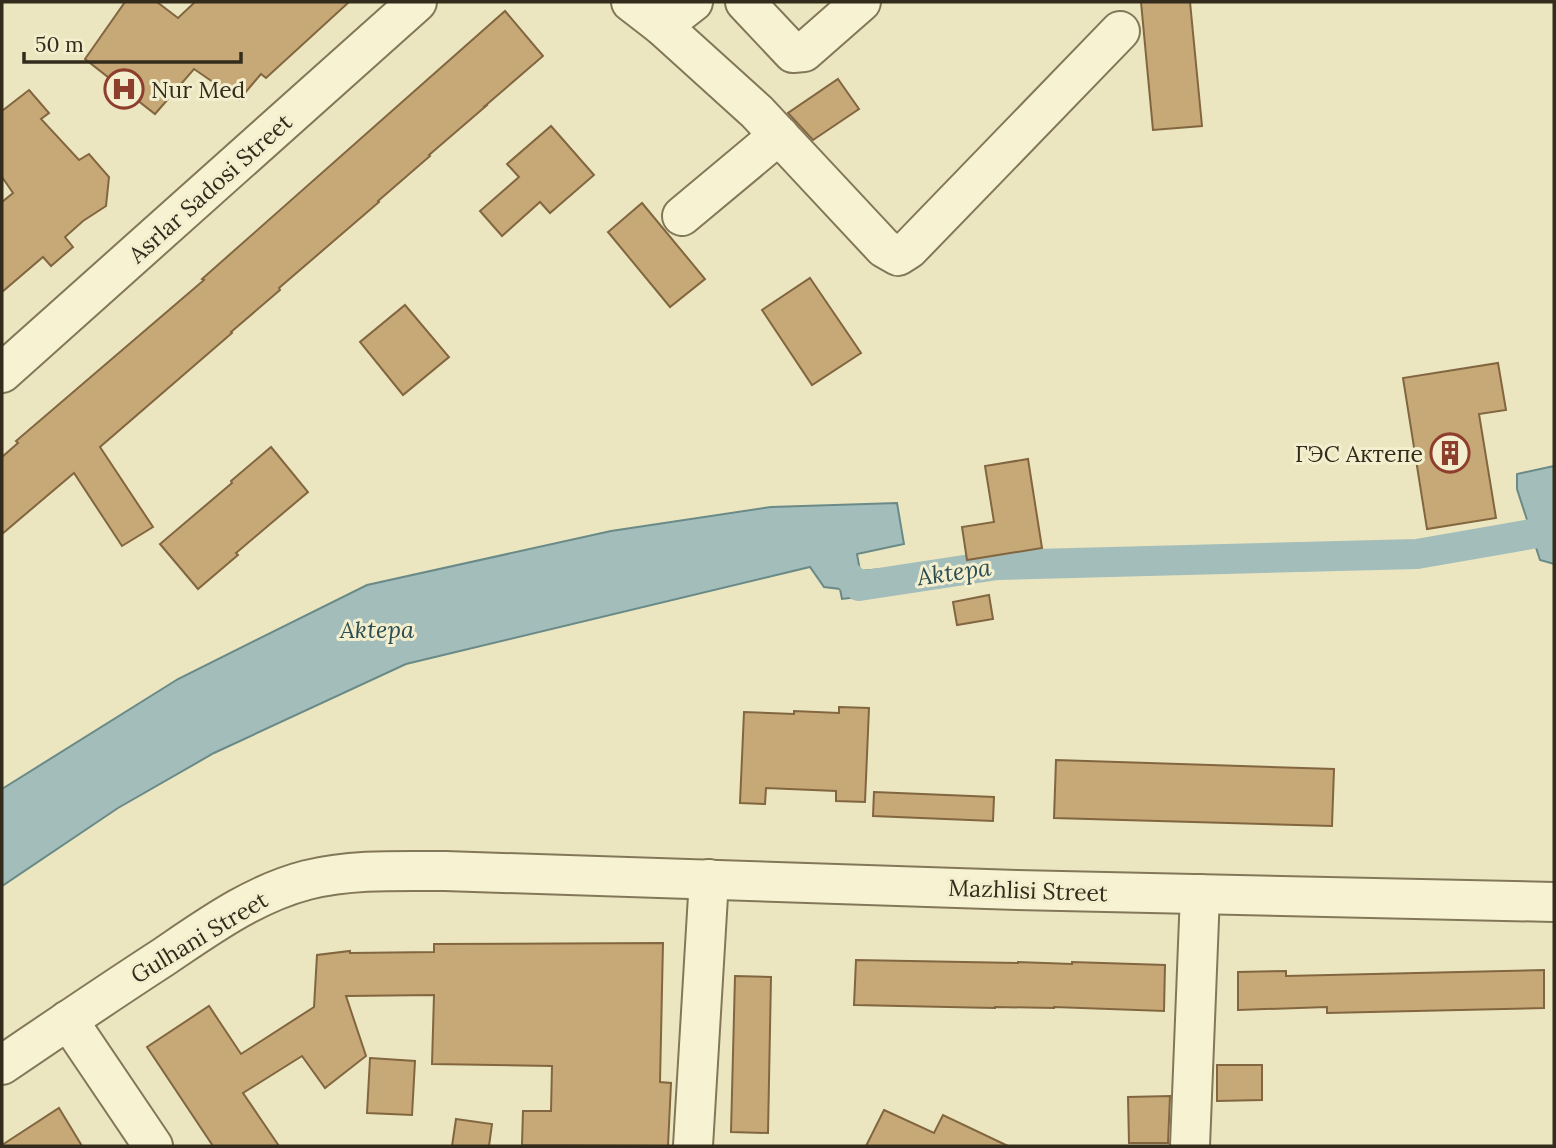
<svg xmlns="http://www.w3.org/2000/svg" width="1556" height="1148" viewBox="0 0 1556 1148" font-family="Lora,serif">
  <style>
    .water { fill: #a2bdba; stroke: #6a8a88; stroke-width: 2 }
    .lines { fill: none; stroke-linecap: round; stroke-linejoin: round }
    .canal { stroke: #a2bdba; stroke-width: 30 }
    .building { fill: #c7a877; stroke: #816640; stroke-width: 2 }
    .minor-casing { stroke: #837759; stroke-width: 42 }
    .minor { stroke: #f7f3d2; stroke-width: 38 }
    .labels { text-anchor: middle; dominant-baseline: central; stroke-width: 6; stroke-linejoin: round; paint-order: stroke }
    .poi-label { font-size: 23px; fill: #332c1c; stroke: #f3efce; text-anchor: start }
    .street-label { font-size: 23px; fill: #332c1c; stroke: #f3efce }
    .water-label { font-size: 24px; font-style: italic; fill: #2c4d52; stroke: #f3efce }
  </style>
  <rect width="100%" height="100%" fill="#ebe6bf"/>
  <!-- water -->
  <g class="water">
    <path d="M 1554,466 L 1554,564 L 1540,560 L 1517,489 L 1517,474 Z"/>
    <path d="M 897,503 L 904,544 L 857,554 L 860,571 L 881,569 L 883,594 L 842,599 L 840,589 L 824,587 L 810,567 L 406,664 L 214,753 L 118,808 L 2,886 L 2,789 L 178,679 L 367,585 L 611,531 L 771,507 Z"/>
  </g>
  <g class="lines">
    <!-- canal -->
    <path class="canal" d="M 848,576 L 859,586 L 997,565 L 1417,554 L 1554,530"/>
  </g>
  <!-- building -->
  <g class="building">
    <path d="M 125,2 L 157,2 L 178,18 L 195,2 L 349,2 L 266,78 L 261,74 L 239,100 L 194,69 L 155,114 L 85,59 Z"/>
    <path d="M 1141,2 L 1190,2 L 1202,126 L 1153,130 Z"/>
    <path d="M 505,11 L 543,56 L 485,106 L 486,106 L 429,155 L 430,156 L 378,201 L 379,202 L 279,288 L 280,290 L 231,332 L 232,333 L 100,447 L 153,527 L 122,546 L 74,473 L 2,534 L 2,457 L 18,443 L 16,441 L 204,280 L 202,279 Z"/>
    <path d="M 838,79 L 859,109 L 813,140 L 788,113 Z"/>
    <path d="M 29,90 L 49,113 L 41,119 L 79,160 L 89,154 L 109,177 L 106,206 L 83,221 L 65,237 L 73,247 L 51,266 L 43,257 L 2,292 L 2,202 L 13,193 L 2,177 L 2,111 Z"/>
    <path d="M 551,126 L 594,175 L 550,213 L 540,202 L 502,236 L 480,211 L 519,177 L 507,164 Z"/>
    <path d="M 642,203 L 705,279 L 670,307 L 608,232 Z"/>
    <path d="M 810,278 L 861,353 L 812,385 L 762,310 Z"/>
    <path d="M 405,305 L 449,357 L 403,395 L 360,342 Z"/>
    <path d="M 1498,363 L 1506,410 L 1479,414 L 1496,518 L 1427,529 L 1403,378 Z"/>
    <path d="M 271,447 L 308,492 L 236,553 L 238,555 L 198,589 L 160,544 L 232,483 L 231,481 Z"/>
    <path d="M 1028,459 L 1042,548 L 967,560 L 962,527 L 994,522 L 985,466 Z"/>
    <path d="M 989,595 L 993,619 L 957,625 L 953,602 Z"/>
    <path d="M 839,707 L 869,708 L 865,802 L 836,801 L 836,791 L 766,788 L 765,804 L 740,803 L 744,712 L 794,714 L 794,711 L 839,713 Z"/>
    <path d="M 1056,760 L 1334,769 L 1332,826 L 1054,818 Z"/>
    <path d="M 874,792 L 994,797 L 993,821 L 873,816 Z"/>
    <path d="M 663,943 L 660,1082 L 671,1083 L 668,1146 L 522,1145 L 523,1111 L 551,1111 L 552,1066 L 432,1064 L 434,995 L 346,996 L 366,1056 L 325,1088 L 302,1056 L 243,1093 L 279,1146 L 213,1146 L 147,1047 L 209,1006 L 241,1054 L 314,1007 L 317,955 L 350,951 L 350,953 L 434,952 L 434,944 Z"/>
    <path d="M 856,960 L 1018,963 L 1018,962 L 1072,964 L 1072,962 L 1165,965 L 1164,1011 L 1054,1007 L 1054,1008 L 995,1007 L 995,1008 L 854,1005 Z"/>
    <path d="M 1544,970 L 1544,1008 L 1327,1013 L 1327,1007 L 1238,1010 L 1238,972 L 1286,971 L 1286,976 Z"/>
    <path d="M 735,976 L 771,977 L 768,1133 L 731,1132 Z"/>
    <path d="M 370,1058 L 415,1061 L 412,1115 L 367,1113 Z"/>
    <path d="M 1217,1065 L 1262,1065 L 1262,1100 L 1217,1101 Z"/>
    <path d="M 1170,1096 L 1168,1143 L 1129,1143 L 1128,1097 Z"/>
    <path d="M 59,1108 L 82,1146 L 2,1146 L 2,1145 Z"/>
    <path d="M 884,1110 L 934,1133 L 943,1115 L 1008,1146 L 866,1146 Z"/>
    <path d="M 456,1119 L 492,1124 L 489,1146 L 452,1146 Z"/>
  </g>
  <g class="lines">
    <!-- minor casing -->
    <g class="minor-casing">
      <g id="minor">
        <path d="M 631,2 L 662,26 L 757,112 L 884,248 L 898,256 L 909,249 L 1120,31"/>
        <path d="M 745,2 L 793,53 L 804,52 L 861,2"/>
        <path d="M 662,26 L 693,2"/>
        <path d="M 682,216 L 779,135"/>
        <path d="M 2,373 L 417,2"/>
        <path d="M 68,1020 L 153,1146"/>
        <path d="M 2,1065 C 55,1029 108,993 162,958 C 208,927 253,894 307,880 C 352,869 399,871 445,871 L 1017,890 L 1554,902"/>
        <path d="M 693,1146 L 709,879"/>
        <path d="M 1190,1146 L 1200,894"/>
      </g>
    </g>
    <!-- minor -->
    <use href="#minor" class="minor"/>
  </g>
  <!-- icons -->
  <defs>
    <g id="hospital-ring" transform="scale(2.0125)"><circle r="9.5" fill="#f3efce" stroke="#8e3e2c" stroke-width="1.5"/><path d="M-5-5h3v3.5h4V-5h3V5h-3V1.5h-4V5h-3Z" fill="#8e3e2c"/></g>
    <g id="building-ring" transform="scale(2.0125)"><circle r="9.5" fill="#f3efce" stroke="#8e3e2c" stroke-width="1.5"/><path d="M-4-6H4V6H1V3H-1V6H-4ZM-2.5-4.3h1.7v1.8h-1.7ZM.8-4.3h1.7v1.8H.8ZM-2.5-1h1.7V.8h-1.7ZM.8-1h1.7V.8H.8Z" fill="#8e3e2c"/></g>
  </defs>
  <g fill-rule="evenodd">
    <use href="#hospital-ring" x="124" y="89"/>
    <use href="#building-ring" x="1450" y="453"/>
  </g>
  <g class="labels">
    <!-- poi labels -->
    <g class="poi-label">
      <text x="151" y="89">Nur Med</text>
      <text x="1423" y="453" text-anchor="end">ГЭС Актепe</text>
    </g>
    <!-- street labels -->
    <g class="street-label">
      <text transform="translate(210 188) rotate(-42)">Asrlar Sadosi Street</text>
      <text transform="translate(1028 890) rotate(2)">Mazhlisi Street</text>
      <text transform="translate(199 937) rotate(-31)">Gulhani Street</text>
    </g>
    <!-- water labels -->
    <g class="water-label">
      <text transform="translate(954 572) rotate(-8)">Aktepa</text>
      <text x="377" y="629">Aktepa</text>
    </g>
  </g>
  <!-- border -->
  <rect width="1556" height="1148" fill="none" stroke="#332c1c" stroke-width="7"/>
  <!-- scale -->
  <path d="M24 52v10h217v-10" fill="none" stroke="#332c1c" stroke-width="3.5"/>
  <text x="35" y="52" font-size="21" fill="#332c1c" stroke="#f3efce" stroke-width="5" paint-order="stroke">50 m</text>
</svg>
